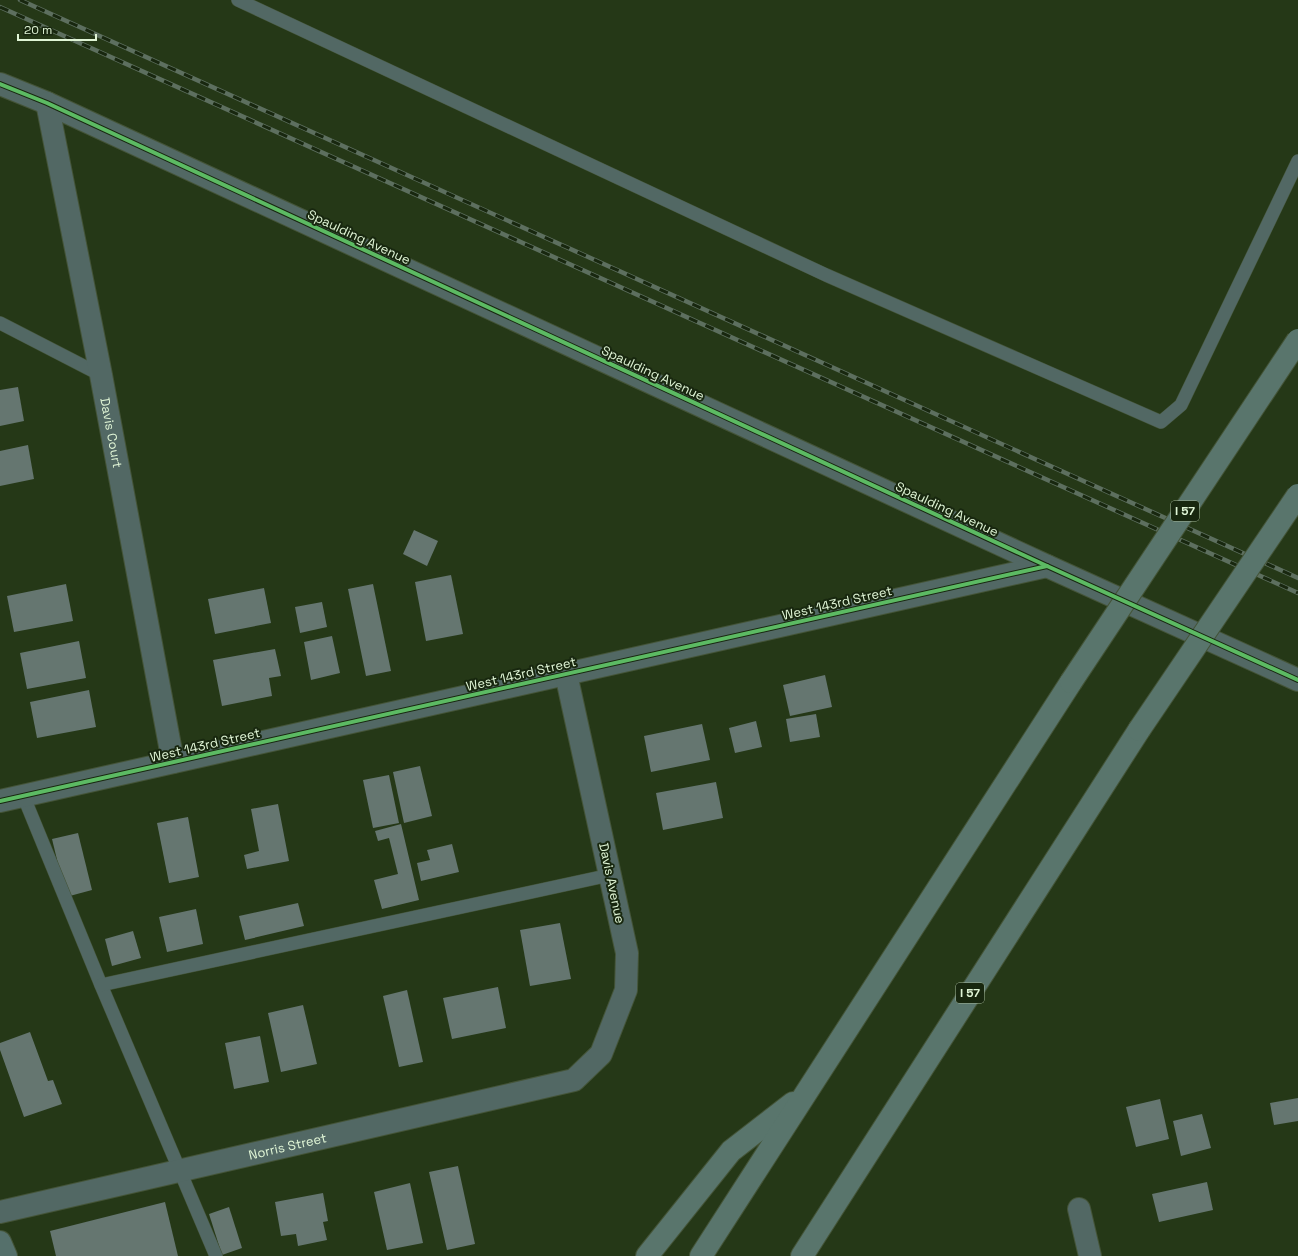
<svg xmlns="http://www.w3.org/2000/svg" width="1298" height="1256" viewBox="0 0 1298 1256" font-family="'Space Grotesk',sans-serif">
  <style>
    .building { fill: #657670 }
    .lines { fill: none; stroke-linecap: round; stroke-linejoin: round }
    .lane-casing { stroke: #445438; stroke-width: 14 }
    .street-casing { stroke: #445438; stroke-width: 24 }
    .secondary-casing { stroke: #445438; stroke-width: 24 }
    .highway-casing { stroke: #445438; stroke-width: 24 }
    .lane { stroke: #526864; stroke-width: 13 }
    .street { stroke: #526864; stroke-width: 22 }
    .secondary { stroke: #55706b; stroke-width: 22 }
    .highway { stroke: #59756c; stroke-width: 22 }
    .rail-casing { stroke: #5d6f5f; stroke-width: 4.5 }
    .rail { stroke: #18270f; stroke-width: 3; stroke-dasharray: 9; stroke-linecap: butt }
    .highway-bridge-casing { stroke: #445438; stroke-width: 24; stroke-linecap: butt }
    .highway-bridge { stroke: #59756c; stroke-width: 22 }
    .cycleway-casing { stroke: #18270f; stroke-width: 6 }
    .cycleway { stroke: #5cba63; stroke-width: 4 }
    .labels { text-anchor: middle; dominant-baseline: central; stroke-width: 4; stroke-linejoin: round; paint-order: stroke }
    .shield { fill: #18270f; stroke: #a4b79a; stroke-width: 1 }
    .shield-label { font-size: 12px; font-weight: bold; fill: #e0f5d6 }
    .street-label { font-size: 13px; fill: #e0f5d6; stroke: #18270f }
  </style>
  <rect width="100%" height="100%" fill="#253817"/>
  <!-- building -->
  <g class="building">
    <path d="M 18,387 L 24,421 L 0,426 L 0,390 Z"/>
    <path d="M 28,445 L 34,479 L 0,486 L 0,451 Z"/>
    <path d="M 414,530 L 438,541 L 427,566 L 403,554 Z"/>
    <path d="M 451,575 L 463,634 L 426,641 L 415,582 Z"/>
    <path d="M 66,584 L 73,621 L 14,632 L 7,596 Z"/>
    <path d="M 373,584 L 391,671 L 366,676 L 348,589 Z"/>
    <path d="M 264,588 L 271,623 L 215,634 L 208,599 Z"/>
    <path d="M 322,602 L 327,627 L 300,633 L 295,607 Z"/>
    <path d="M 332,636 L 340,673 L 311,680 L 304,642 Z"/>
    <path d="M 79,641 L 86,678 L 27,689 L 20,653 Z"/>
    <path d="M 275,649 L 281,676 L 269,678 L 272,696 L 222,706 L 213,660 Z"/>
    <path d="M 825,675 L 832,707 L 790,716 L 783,685 Z"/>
    <path d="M 89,690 L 96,727 L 37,738 L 30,702 Z"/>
    <path d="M 816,714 L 820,737 L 790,742 L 786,719 Z"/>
    <path d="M 756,721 L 762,747 L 735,753 L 729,728 Z"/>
    <path d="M 702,724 L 710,760 L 651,772 L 644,736 Z"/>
    <path d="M 420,766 L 432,816 L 404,823 L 393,772 Z"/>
    <path d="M 389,775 L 399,823 L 373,828 L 363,780 Z"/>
    <path d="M 716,782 L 723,818 L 663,830 L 656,793 Z"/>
    <path d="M 278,804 L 289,861 L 247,869 L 244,855 L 259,851 L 251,809 Z"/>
    <path d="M 188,817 L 199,877 L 169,883 L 157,823 Z"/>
    <path d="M 401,824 L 419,900 L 382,909 L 374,880 L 398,874 L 389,838 L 378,841 L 375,831 Z"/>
    <path d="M 78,833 L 92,890 L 66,897 L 52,839 Z"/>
    <path d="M 452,844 L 459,872 L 421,881 L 417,863 L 430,860 L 427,850 Z"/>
    <path d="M 298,903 L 304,926 L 245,940 L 239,916 Z"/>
    <path d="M 196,909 L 203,944 L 167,952 L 159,917 Z"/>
    <path d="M 560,923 L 571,979 L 530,986 L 520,930 Z"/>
    <path d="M 133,931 L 141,958 L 112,966 L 105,939 Z"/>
    <path d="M 498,987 L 506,1028 L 452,1039 L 443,998 Z"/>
    <path d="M 407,990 L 423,1062 L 399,1067 L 383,996 Z"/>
    <path d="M 303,1005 L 317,1064 L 281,1072 L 268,1013 Z"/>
    <path d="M 30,1032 L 48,1081 L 53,1080 L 62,1104 L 24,1117 L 0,1050 L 0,1043 Z"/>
    <path d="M 260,1036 L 269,1082 L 234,1089 L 225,1043 Z"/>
    <path d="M 1298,1098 L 1298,1121 L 1274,1125 L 1270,1103 Z"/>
    <path d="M 1160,1099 L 1169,1139 L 1136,1147 L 1126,1107 Z"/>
    <path d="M 1202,1114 L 1211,1148 L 1181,1156 L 1173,1121 Z"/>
    <path d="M 458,1166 L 475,1244 L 447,1250 L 429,1172 Z"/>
    <path d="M 1207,1182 L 1213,1210 L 1159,1222 L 1152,1194 Z"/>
    <path d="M 410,1183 L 423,1243 L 387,1250 L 374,1192 Z"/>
    <path d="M 323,1193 L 328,1221 L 323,1222 L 327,1240 L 298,1246 L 296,1234 L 281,1236 L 275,1202 Z"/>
    <path d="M 165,1202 L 178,1256 L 56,1256 L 50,1231 Z"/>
    <path d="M 229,1207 L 242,1248 L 222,1255 L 209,1214 Z"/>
  </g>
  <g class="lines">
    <!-- lane casing -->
    <g class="lane-casing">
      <g id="lane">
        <path d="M 238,0 L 826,275 L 1161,422 L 1181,405 L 1298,161"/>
        <path d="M 0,323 L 101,375"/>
        <path d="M 23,795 L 101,985 L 216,1256"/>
        <path d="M 101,985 L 610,875"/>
      </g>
    </g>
    <!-- street casing -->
    <g class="street-casing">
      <g id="street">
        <path d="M 0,84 L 47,103 L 1047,566 L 1298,680"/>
        <path id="s1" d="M 47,103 L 101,375 L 173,762"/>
        <path d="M 0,801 L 1047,566"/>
        <path d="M 1079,1209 L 1090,1256"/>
        <path id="s2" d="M 0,1212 L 574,1080 L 601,1054 L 626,990 L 627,953 L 566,674"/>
      </g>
    </g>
    <!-- secondary casing -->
    <g class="secondary-casing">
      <path id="secondary" d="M 0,1242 L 6,1256"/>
    </g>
    <!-- highway casing -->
    <g class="highway-casing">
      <g id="highway">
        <path d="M 647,1256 L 731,1151 L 793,1103"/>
        <path d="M 701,1256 L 1071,682"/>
        <path d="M 802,1256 L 1139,730"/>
      </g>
    </g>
    <!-- lane -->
    <use href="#lane" class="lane"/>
    <!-- street -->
    <use href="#street" class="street"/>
    <!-- secondary -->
    <use href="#secondary" class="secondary"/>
    <!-- highway -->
    <use href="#highway" class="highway"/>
    <!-- rail casing -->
    <g class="rail-casing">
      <g id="rail">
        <path d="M 20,0 L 1298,578"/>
        <path d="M 0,7 L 1298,593"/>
      </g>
    </g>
    <!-- rail -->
    <use href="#rail" class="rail"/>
    <!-- highway-bridge casing -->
    <g class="highway-bridge-casing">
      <g id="highway-bridge">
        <path d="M 1071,682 L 1298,340"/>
        <path d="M 1139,730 L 1298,495"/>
      </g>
    </g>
    <!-- highway-bridge -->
    <use href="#highway-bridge" class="highway-bridge"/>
    <!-- cycleway casing -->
    <g class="cycleway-casing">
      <g id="cycleway">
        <path d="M 0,84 L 47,103 L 1047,566 L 1298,680"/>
        <path d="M 0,801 L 1047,566"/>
      </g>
    </g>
    <!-- cycleway -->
    <use href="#cycleway" class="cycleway"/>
  </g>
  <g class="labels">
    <!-- shield labels -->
    <g class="shield">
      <rect x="1171" y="501" width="28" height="20" rx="3"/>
      <rect x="956" y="983" width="28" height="20" rx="3"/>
    </g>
    <g class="shield-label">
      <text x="1185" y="511">I 57</text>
      <text x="970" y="993">I 57</text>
    </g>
    <!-- street labels -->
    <g class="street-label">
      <text transform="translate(359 237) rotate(25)">Spaulding Avenue</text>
      <text transform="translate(653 373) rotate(25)">Spaulding Avenue</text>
      <text stroke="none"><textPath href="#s1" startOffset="336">Davis Court</textPath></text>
      <text transform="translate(947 509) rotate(25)">Spaulding Avenue</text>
      <text transform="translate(837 603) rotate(-13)">West 143rd Street</text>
      <text transform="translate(521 674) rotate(-13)">West 143rd Street</text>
      <text transform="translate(205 745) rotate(-13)">West 143rd Street</text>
      <text transform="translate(612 883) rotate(78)">Davis Avenue</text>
      <text stroke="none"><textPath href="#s2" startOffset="295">Norris Street</textPath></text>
    </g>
  </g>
  <!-- scale -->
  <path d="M18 34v6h78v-6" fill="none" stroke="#e0f5d6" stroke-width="2"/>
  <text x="24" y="34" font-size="12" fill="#e0f5d6" stroke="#18270f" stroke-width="3" paint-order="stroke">20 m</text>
</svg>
